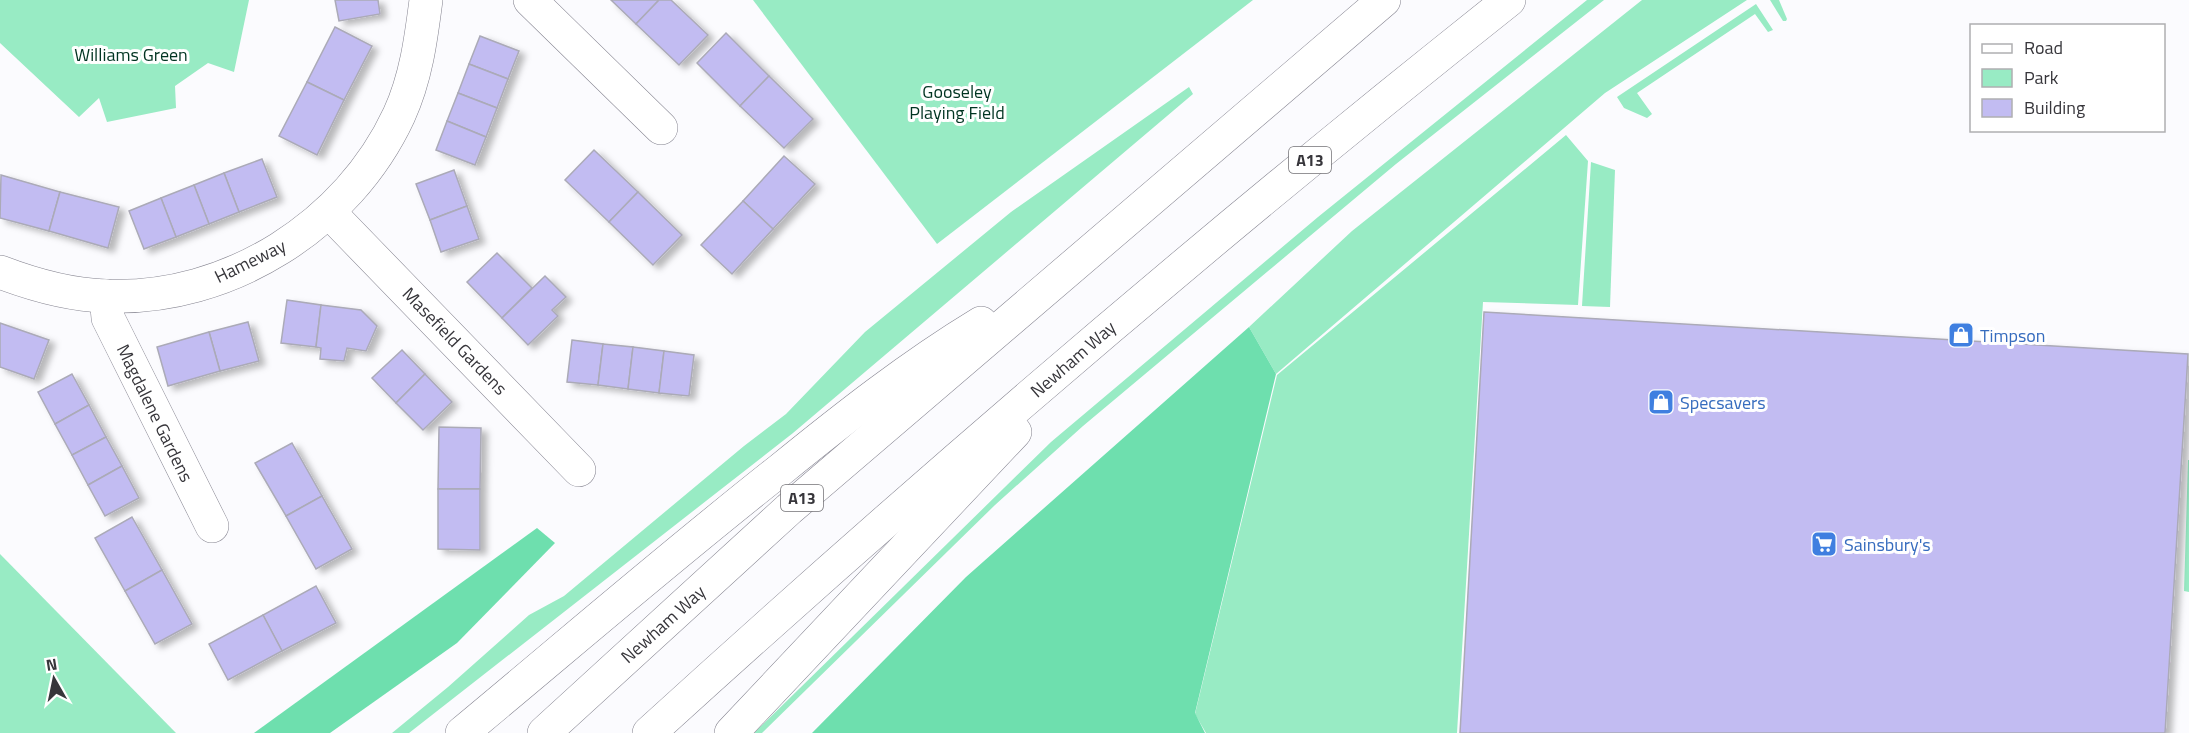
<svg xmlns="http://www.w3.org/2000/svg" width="2189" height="733" viewBox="0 0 2189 733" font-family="'Titillium Web',sans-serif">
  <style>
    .green { fill: #98ebc4 }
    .forest { fill: #6edfae }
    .building { fill: #c2bcf2; stroke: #abaab7; stroke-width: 1.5; filter: url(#shadow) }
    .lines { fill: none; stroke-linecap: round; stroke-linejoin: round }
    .street-casing { stroke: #858490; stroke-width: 34 }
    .highway-casing { stroke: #858490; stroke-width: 34 }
    .street { stroke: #fff; stroke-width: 33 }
    .highway { stroke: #fff; stroke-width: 33 }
    .labels { text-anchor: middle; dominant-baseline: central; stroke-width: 6; stroke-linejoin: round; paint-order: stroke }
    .shield { fill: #fff; stroke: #737276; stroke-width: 1.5 }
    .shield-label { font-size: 16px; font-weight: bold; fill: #37363b }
    .park-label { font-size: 18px; fill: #003421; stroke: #fff }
    .street-label { font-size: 18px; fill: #37363b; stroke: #fff }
    .shop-label { font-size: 18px; fill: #366cbe; stroke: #fff; text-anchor: start }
  </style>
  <defs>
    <filter id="shadow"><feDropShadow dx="6" dy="4" stdDeviation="3" flood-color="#0004"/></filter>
  </defs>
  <rect width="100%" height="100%" fill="#fbfbfe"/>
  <!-- green -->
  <g class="green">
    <path d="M 0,0 L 249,0 L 234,72 L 208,63 L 175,86 L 176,108 L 107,122 L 99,98 L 79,117 L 0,43 Z"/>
    <path d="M 753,0 L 1253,0 L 937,244 Z"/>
    <path d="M 1587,0 L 1604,0 L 1396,164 L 1083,426 L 995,505 L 762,733 L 754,733 L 1051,442 L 1318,217 Z"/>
    <path d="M 1642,0 L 1747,0 L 1605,93 L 1276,374 L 1249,327 L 1352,231 Z"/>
    <path d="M 1770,0 L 1779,0 L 1787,19 L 1786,21 L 1783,21 Z"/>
    <path d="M 1756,4 L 1773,30 L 1768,32 L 1755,14 L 1637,93 L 1652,114 L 1647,118 L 1624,108 L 1617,97 Z"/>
    <path d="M 1189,87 L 1193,94 L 793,433 L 409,733 L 392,733 L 448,687 L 529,615 L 564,596 L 744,446 L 786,414 L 865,332 L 1011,212 Z"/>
    <path d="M 1566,135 L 1588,161 L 1578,305 L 1483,302 L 1457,733 L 1206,733 L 1195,714 L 1277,375 Z"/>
    <path d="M 1591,162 L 1615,170 L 1610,307 L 1582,306 Z"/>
    <path d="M 2188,460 L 2189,460 L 2189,592 L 2184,591 Z"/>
    <path d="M 0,554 L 176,733 L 0,733 Z"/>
  </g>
  <!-- forest -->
  <g class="forest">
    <path d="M 1249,327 L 1276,374 L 1195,713 L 1205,733 L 812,733 L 966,577 Z"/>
    <path d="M 537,528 L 555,543 L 457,643 L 330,733 L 254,733 Z"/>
  </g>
  <!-- building -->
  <g class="building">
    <path d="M 335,0 L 378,0 L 380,14 L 339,21 Z"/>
    <path d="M 611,0 L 659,0 L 636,24 Z"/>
    <path d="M 659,0 L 671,0 L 708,35 L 679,65 L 636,24 Z"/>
    <path d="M 335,27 L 372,46 L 344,100 L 307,82 Z"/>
    <path d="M 726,33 L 769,76 L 740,106 L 697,63 Z"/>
    <path d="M 480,36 L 519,51 L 508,79 L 469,64 Z"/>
    <path d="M 469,64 L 508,79 L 497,108 L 458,93 Z"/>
    <path d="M 769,76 L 813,119 L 784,148 L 740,106 Z"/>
    <path d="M 307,82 L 344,100 L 317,155 L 279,136 Z"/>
    <path d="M 458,93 L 497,108 L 486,137 L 447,121 Z"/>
    <path d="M 447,121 L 486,137 L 475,165 L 436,150 Z"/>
    <path d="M 594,150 L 638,192 L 609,222 L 565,180 Z"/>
    <path d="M 784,156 L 815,184 L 773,229 L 743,201 Z"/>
    <path d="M 262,159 L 277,197 L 239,212 L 224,173 Z"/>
    <path d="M 454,170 L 467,206 L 430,220 L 416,184 Z"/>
    <path d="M 224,173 L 239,212 L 209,224 L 194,185 Z"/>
    <path d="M 1,175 L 60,192 L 49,231 L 0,218 Z"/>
    <path d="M 194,185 L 209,224 L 176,237 L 161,198 Z"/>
    <path d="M 60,192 L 119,207 L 108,248 L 49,231 Z"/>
    <path d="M 638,192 L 682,235 L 653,265 L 609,222 Z"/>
    <path d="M 161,198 L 176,237 L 144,249 L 129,211 Z"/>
    <path d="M 743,201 L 773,229 L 732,274 L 701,245 Z"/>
    <path d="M 467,206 L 479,239 L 441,252 L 430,220 Z"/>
    <path d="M 497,253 L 532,288 L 502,318 L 467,282 Z"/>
    <path d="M 545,276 L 566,297 L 552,310 L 558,316 L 528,345 L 502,318 Z"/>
    <path d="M 287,300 L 321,305 L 316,347 L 281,343 Z"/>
    <path d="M 321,305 L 361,310 L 377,326 L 366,351 L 347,348 L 344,361 L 320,359 L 321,348 L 316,347 Z"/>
    <path d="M 1484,312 L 2188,354 L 2165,733 L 1460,733 Z"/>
    <path d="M 248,322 L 259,361 L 220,371 L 209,332 Z"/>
    <path d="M 0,323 L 49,340 L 34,379 L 0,367 Z"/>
    <path d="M 209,332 L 220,371 L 168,386 L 157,347 Z"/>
    <path d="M 572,340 L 603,344 L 598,385 L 567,382 Z"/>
    <path d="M 603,344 L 633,347 L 628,389 L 598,385 Z"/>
    <path d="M 633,347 L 664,351 L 659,393 L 628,389 Z"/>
    <path d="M 402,350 L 425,374 L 396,403 L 372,378 Z"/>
    <path d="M 664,351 L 694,355 L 689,396 L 659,393 Z"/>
    <path d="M 72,374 L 89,405 L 55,424 L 38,392 Z"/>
    <path d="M 425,374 L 452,402 L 423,430 L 396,403 Z"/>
    <path d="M 89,405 L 106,437 L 72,455 L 55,424 Z"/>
    <path d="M 439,427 L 481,428 L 480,489 L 438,489 Z"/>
    <path d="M 106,437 L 122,466 L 88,485 L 72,455 Z"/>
    <path d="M 292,443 L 322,496 L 286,516 L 255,463 Z"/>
    <path d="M 122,466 L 139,498 L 105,516 L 88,485 Z"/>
    <path d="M 438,489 L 480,489 L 480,550 L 438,549 Z"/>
    <path d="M 322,496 L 352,549 L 316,569 L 286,516 Z"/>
    <path d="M 132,517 L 162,570 L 125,591 L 95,538 Z"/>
    <path d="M 162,570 L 192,624 L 155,644 L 125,591 Z"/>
    <path d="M 316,586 L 336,623 L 282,651 L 263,615 Z"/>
    <path d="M 263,615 L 282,651 L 228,680 L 209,644 Z"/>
  </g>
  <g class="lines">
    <!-- street casing -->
    <g class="street-casing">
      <g id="street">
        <path d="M 530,0 L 661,128"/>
        <path d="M 329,212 L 579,470"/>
        <path d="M 0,272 C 34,285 69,295 106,296 C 229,301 348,225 399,115 C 416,78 421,39 426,0"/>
        <path d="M 106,296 L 108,318 L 212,526"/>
      </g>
    </g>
    <!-- highway casing -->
    <g class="highway-casing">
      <g id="highway">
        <path d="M 462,733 C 568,645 672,555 780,470 C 844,418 910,366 981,323"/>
        <path d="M 544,733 L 789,509 L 1384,0"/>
        <path d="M 649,733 C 928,479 1214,234 1509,0"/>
        <path d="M 731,733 L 1015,432"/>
      </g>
    </g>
    <!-- street -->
    <use href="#street" class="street"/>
    <!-- highway -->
    <use href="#highway" class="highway"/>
  </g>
  <!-- icons -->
  <defs>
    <g id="shop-square" transform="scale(1.35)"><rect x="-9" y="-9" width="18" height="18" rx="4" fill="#3f7fe0" stroke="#fff"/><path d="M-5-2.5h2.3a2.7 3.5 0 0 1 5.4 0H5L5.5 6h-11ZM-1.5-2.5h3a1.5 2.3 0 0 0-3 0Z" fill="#fff"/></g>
    <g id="supermarket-square" transform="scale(1.35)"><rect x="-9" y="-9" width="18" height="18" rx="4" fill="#3f7fe0" stroke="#fff"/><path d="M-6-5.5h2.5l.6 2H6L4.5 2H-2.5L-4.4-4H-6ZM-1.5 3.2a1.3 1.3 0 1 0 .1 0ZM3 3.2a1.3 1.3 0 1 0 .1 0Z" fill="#fff"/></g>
  </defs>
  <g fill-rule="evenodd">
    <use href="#shop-square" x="1961" y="335"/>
    <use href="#shop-square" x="1661" y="402"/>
    <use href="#supermarket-square" x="1824" y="544"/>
  </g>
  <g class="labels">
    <!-- shield labels -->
    <g class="shield">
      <rect x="1289" y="147" width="42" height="26" rx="4.5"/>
      <rect x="781" y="485" width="42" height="26" rx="4.5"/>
    </g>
    <g class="shield-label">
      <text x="1310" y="160">A13</text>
      <text x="802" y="498">A13</text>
    </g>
    <!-- park labels -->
    <g class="park-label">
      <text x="131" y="54">Williams Green</text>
      <text x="957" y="91">Gooseley<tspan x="957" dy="21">Playing Field</tspan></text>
    </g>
    <!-- street labels -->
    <g class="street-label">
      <text transform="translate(250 261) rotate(-26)">Hameway</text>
      <text transform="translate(455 341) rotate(46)">Masefield Gardens</text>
      <text transform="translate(1073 359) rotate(-41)">Newham Way</text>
      <text transform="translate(155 413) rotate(64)">Magdalene Gardens</text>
      <text transform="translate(663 624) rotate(-42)">Newham Way</text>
    </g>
    <!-- shop labels -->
    <g class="shop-label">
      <text x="1980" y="335">Timpson</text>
      <text x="1680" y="402">Specsavers</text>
      <text x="1844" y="544">Sainsbury's</text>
    </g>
  </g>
  <!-- legend -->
  <rect x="1970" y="24" width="195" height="108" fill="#ffffff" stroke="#afafb1" stroke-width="1.5"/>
  <rect x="1982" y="44" width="30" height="9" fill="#ffffff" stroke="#afafb1" stroke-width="1.5"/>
  <text x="2024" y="54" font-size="18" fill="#37363b">Road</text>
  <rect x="1982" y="69" width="30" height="18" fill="#98ebc4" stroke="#afafb1" stroke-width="1.5"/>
  <text x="2024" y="84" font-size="18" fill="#37363b">Park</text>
  <rect x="1982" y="99" width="30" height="18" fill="#c2bcf2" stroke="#afafb1" stroke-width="1.5"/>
  <text x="2024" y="114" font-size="18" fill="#37363b">Building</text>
  <!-- north arrow -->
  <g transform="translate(54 679) rotate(351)" stroke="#ffffff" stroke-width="4.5" paint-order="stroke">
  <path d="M0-4.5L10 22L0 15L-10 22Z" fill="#37363b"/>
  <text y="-9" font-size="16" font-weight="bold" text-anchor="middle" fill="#37363b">N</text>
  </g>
</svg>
